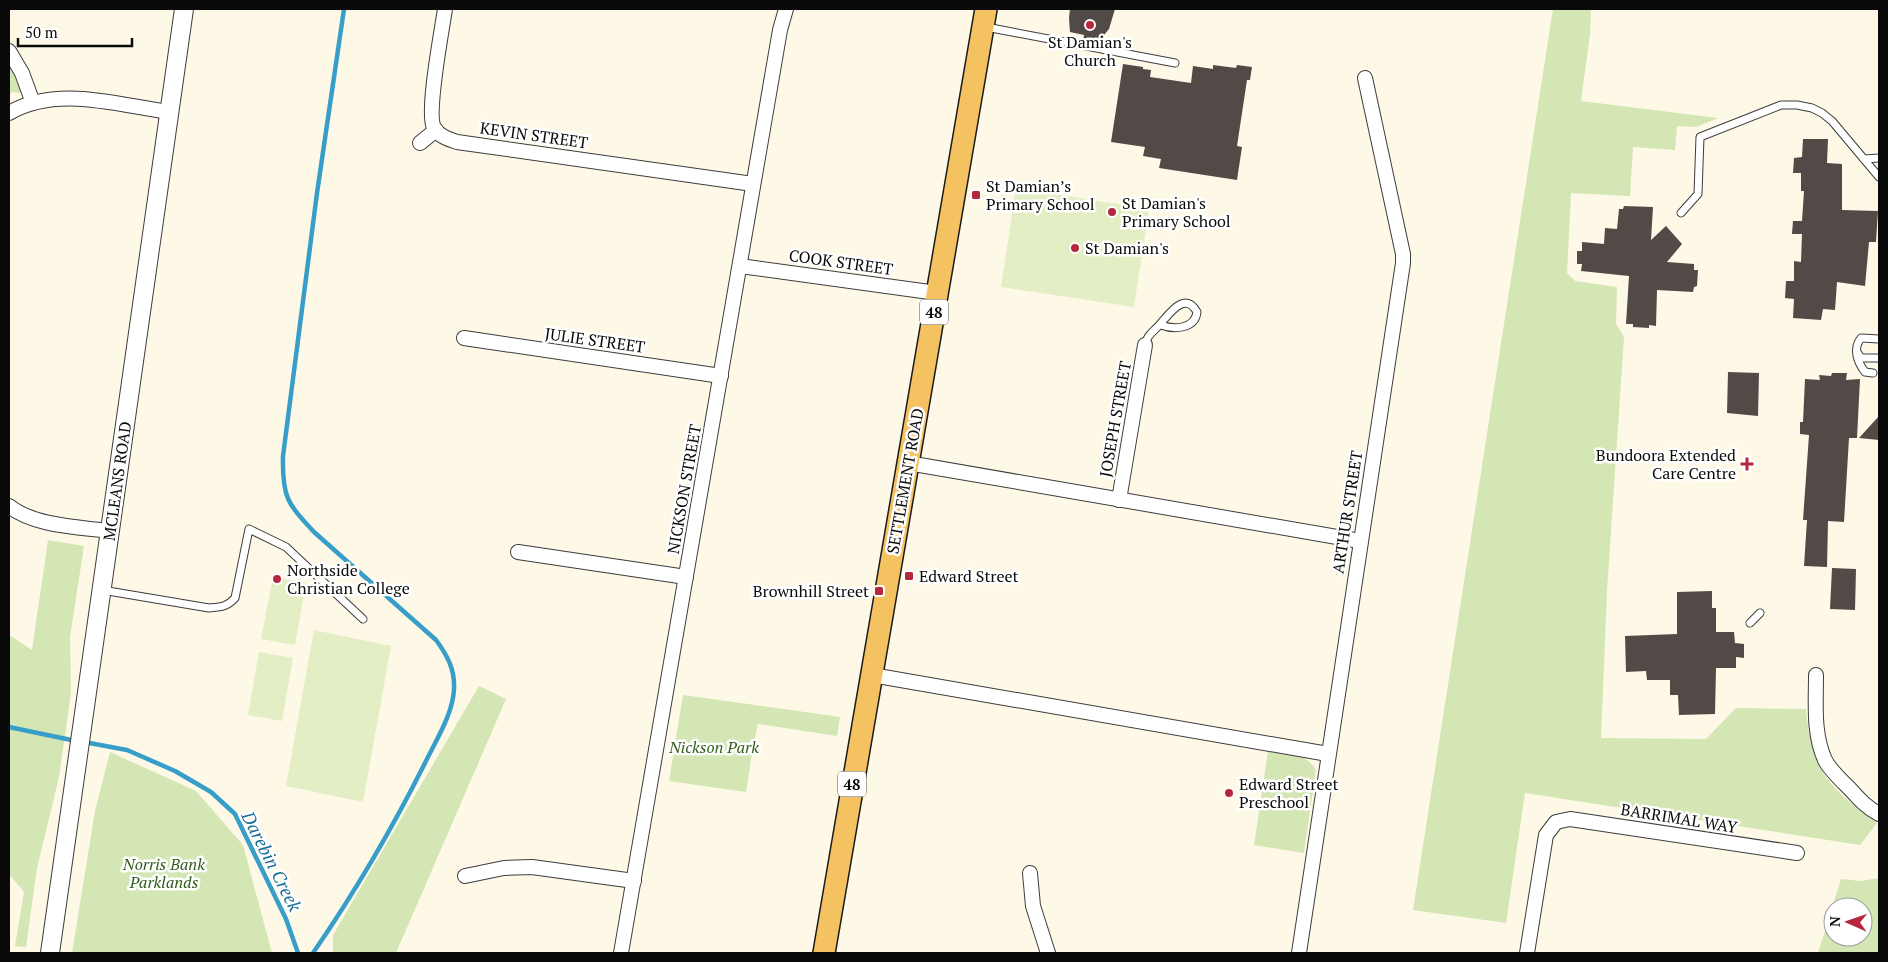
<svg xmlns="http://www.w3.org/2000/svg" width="1888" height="962" viewBox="0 0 1888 962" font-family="'PT Serif',serif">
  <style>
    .green { fill: #d3e6b3; fill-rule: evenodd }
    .pitch { fill: #e4eec5 }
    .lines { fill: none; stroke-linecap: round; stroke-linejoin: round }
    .stream { stroke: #379dc9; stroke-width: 4.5 }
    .building { fill: #524a47 }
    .service-casing { stroke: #3d3d3d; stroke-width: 9 }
    .minor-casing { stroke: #3d3d3d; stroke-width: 16 }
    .tertiary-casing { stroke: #3d3d3d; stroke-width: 20 }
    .primary-casing { stroke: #1b1b1b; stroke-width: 24 }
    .service { stroke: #fff; stroke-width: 7 }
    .minor { stroke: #fff; stroke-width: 14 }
    .tertiary { stroke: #fff; stroke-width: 18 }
    .primary { stroke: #f5c261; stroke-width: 21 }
    .poi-dot { fill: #b5273c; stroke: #fff; stroke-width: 2 }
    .labels { text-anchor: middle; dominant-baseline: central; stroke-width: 5; stroke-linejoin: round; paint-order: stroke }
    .shield { fill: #fff; stroke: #545454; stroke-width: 1 }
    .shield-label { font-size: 15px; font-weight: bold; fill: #0a0a0a }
    .poi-label { font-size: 16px; fill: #0a0a0a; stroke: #fff; text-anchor: start }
    .street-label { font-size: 16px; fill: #0a0a0a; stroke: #fff }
    .park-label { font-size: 16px; font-style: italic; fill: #315e1d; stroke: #fff }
    .water-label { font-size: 18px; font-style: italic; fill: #186c96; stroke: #fff }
  </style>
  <rect width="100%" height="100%" fill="#fef8e7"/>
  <!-- green -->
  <g class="green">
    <path d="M 1553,9 L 1591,9 L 1590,34 L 1581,101 L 1718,118 L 1696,127 L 1677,126 L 1675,150 L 1633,147 L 1630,196 L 1571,193 L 1567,273 L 1575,281 L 1617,287 L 1616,324 L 1624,337 L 1607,591 L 1601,738 L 1706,739 L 1736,708 L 1806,709 C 1811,770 1829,788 1877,823 L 1860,845 L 1525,793 L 1506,923 L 1413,910 Z"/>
    <path d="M 9,63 C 15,71 23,83 21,93 L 12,92 L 9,94 Z"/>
    <path d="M 48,540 L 84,546 L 70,637 L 71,693 L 59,777 L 37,868 L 26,947 L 15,946 L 24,892 L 9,874 L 9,635 L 32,650 Z"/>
    <path d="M 479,686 L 506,699 L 396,953 L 333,953 L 333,935 Z"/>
    <path d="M 683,695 L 840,717 L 837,736 L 758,724 L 753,747 L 746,792 L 669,781 Z"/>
    <path d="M 1268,751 C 1288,753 1304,751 1316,770 L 1304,853 L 1254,845 Z"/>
    <path d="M 110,752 L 196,791 L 243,845 L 272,953 L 72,953 L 95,811 Z"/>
    <path d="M 1879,878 L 1879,953 L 1818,953 L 1841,879 L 1861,881 ZM 1833,907 L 1863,907 L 1863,937 L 1833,937 Z"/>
  </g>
  <!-- pitch -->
  <g class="pitch">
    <path d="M 1016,188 L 1149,209 L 1134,307 L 1001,287 Z"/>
    <path d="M 273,577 L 306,583 L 295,645 L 261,639 Z"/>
    <path d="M 314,630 L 391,646 L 363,802 L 286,786 Z"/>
    <path d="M 259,652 L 293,658 L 282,721 L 248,715 Z"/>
  </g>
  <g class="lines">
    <!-- stream -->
    <g class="stream">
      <path d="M 9,727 L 76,741"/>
      <path d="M 84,742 L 127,750 L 175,771 L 211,792 L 235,814 L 286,919 L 298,953"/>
      <path d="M 313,953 C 355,892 392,829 425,763 C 436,740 453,714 454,689 C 455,669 447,655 436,640 L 314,532 C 287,503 282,497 283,456 L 317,193 L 344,9"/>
    </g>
  </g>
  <!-- building -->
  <g class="building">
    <path d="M 1070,9 L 1115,9 L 1109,29 L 1104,35 L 1102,44 L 1083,40 L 1084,35 L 1070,32 L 1069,18 Z"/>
    <path d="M 1123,64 L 1143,67 L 1143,69 L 1151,70 L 1150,77 L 1191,83 L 1193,66 L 1213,69 L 1213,65 L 1236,68 L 1237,65 L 1252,67 L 1250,80 L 1247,80 L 1237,146 L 1242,147 L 1237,180 L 1159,168 L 1161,159 L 1143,156 L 1145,147 L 1111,142 Z"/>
    <path d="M 1803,139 L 1828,139 L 1827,163 L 1842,164 L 1842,210 L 1878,211 L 1876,242 L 1869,242 L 1865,286 L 1837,282 L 1835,310 L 1823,309 L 1821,320 L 1793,318 L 1794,299 L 1785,298 L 1786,281 L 1794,281 L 1794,261 L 1801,262 L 1802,234 L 1792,234 L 1793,221 L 1802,221 L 1804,191 L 1801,191 L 1801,173 L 1793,173 L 1794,158 L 1802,157 Z"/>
    <path d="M 1624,206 L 1653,207 L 1651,240 L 1666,226 L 1682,244 L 1667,262 L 1694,264 L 1694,270 L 1698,270 L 1697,286 L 1694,287 L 1693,292 L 1657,290 L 1656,326 L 1649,325 L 1649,328 L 1633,327 L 1633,324 L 1626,324 L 1629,276 L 1581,271 L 1582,264 L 1577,264 L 1577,251 L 1582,251 L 1582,242 L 1604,244 L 1605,228 L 1617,229 L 1619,209 L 1623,209 Z"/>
    <path d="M 1728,372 L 1759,373 L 1758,416 L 1727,413 Z"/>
    <path d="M 1832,373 L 1847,373 L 1846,380 L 1860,379 L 1857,438 L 1849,438 L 1844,522 L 1828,521 L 1827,567 L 1804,566 L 1807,520 L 1803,520 L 1809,435 L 1800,434 L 1800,422 L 1803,422 L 1805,379 L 1820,380 L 1819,375 L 1831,376 Z"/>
    <path d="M 1879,416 L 1879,440 L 1859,438 Z"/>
    <path d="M 1832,568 L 1856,569 L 1855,610 L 1830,609 Z"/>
    <path d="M 1712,591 L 1712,608 L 1716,608 L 1716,632 L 1734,632 L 1735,643 L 1744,644 L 1744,658 L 1736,657 L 1736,668 L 1716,668 L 1715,714 L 1679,715 L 1678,695 L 1670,695 L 1670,680 L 1647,680 L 1646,671 L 1626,672 L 1625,636 L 1677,634 L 1677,592 Z"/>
  </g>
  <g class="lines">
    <!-- service casing -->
    <g class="service-casing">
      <g id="service">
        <path d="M 986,27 L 1175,63"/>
        <path d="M 1864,159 L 1879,158"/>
        <path d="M 1681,213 L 1698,194 L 1700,137 L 1781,105 L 1797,105 L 1812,108 L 1822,113 L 1832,121 L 1879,177"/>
        <path d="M 1145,345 C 1147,334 1155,331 1161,323 C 1170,313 1185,291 1197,312 C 1195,329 1174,330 1161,325"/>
        <path d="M 1857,352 L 1861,358 L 1879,358"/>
        <path d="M 1873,373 L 1865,372 C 1858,363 1852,349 1861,338 L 1879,339"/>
        <path d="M 102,590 L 209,608 C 221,607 227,607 235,598 L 249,529 L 286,547 L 363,619"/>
        <path d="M 1750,623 L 1760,613"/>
      </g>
    </g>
    <!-- minor casing -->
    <g class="minor-casing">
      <g id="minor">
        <path d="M 445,9 C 442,30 426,113 434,128 C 439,136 448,139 457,142 L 753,184"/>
        <path d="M 9,51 L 22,73 L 33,103"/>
        <path d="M 9,113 C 57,85 117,105 169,112"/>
        <path d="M 420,143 L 436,130"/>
        <path d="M 740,266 L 937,293"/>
        <path d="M 464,338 L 721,376"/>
        <path d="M 908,463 L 1360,541"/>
        <path d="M 1119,500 L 1145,345"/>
        <path d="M 9,506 C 34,526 78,527 109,531"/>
        <path d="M 518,552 L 686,577"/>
        <path d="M 872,675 L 1328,754"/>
        <path d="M 1816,675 C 1816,703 1813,734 1825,760 C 1830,770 1842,781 1850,789 C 1859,799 1867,808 1879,814"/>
        <path d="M 1030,873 L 1033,906 L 1048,953"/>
        <path d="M 465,876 L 504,868 L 532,867 L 634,881"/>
        <path d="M 621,953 L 780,30 L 786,9"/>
        <path d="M 1299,953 L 1403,263 L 1403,254 L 1365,78"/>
        <path d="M 1527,953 L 1546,835 L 1556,822 L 1570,819 L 1797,853"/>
      </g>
    </g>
    <!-- tertiary casing -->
    <g class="tertiary-casing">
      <path id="tertiary" d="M 50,953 L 184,9"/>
    </g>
    <!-- primary casing -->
    <g class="primary-casing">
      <path id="primary" d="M 824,953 L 986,9"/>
    </g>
    <!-- service -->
    <use href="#service" class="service"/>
    <!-- minor -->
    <use href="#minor" class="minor"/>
    <!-- tertiary -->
    <use href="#tertiary" class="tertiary"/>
    <!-- primary -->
    <use href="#primary" class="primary"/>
  </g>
  <!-- markers -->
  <g class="poi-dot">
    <circle cx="1090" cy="25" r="5"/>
    <rect x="971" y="190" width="10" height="10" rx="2.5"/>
    <circle cx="1112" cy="212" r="5"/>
    <circle cx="1075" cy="248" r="5"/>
    <path d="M1744.5 456.5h5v5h5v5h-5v5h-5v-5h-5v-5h5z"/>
    <rect x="904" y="571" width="10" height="10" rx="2.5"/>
    <circle cx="277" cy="579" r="5"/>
    <rect x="874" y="586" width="10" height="10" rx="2.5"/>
    <circle cx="1229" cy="793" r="5"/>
  </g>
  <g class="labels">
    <!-- shield labels -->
    <g class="shield">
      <rect x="920" y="299.5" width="28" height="25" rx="4"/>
      <rect x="838" y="771.5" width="28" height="25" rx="4"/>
    </g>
    <g class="shield-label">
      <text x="934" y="312">48</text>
      <text x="852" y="784">48</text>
    </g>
    <!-- poi labels -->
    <g class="poi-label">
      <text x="1090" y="42" text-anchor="middle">St Damian's<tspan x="1090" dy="18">Church</tspan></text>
      <text x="986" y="186">St Damian’s<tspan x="986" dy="18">Primary School</tspan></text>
      <text x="1122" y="203">St Damian's<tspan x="1122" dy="18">Primary School</tspan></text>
      <text x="1085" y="248">St Damian's</text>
      <text x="1736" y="455" text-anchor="end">Bundoora Extended<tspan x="1736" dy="18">Care Centre</tspan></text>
      <text x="287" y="570">Northside<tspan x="287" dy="18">Christian College</tspan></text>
      <text x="919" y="576">Edward Street</text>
      <text x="869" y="591" text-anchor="end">Brownhill Street</text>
      <text x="1239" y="784">Edward Street<tspan x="1239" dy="18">Preschool</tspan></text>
    </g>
    <!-- street labels -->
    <g class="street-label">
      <text transform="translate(534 135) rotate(8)">KEVIN STREET</text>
      <text transform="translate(841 262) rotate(8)">COOK STREET</text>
      <text transform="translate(595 340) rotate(8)">JULIE STREET</text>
      <text transform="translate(1115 419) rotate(-80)">JOSEPH STREET</text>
      <text transform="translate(117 481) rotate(-82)">MCLEANS ROAD</text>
      <text transform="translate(905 481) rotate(-80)">SETTLEMENT ROAD</text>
      <text transform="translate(684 489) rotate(-80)">NICKSON STREET</text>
      <text transform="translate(1347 512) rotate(-81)">ARTHUR STREET</text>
      <text transform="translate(1679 818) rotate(9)">BARRIMAL WAY</text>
    </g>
    <!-- park labels -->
    <g class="park-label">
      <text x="714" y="747">Nickson Park</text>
      <text x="164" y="864">Norris Bank<tspan x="164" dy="18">Parklands</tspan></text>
    </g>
    <!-- water labels -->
    <g class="water-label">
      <text transform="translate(272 861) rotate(63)">Darebin Creek</text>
    </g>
  </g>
  <!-- border -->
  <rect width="1888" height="962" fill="none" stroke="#0a0a0a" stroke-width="20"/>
  <!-- north arrow -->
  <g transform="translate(1848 922) rotate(272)"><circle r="24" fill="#ffffff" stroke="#9d9d9d"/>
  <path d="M0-4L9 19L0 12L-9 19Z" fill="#b5273c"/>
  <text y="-8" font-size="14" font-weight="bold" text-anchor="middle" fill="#0a0a0a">N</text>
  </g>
  <!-- scale -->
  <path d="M18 38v8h114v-8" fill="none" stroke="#0a0a0a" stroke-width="2.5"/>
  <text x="25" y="38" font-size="15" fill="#0a0a0a" stroke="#ffffff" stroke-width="4" paint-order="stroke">50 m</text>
</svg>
